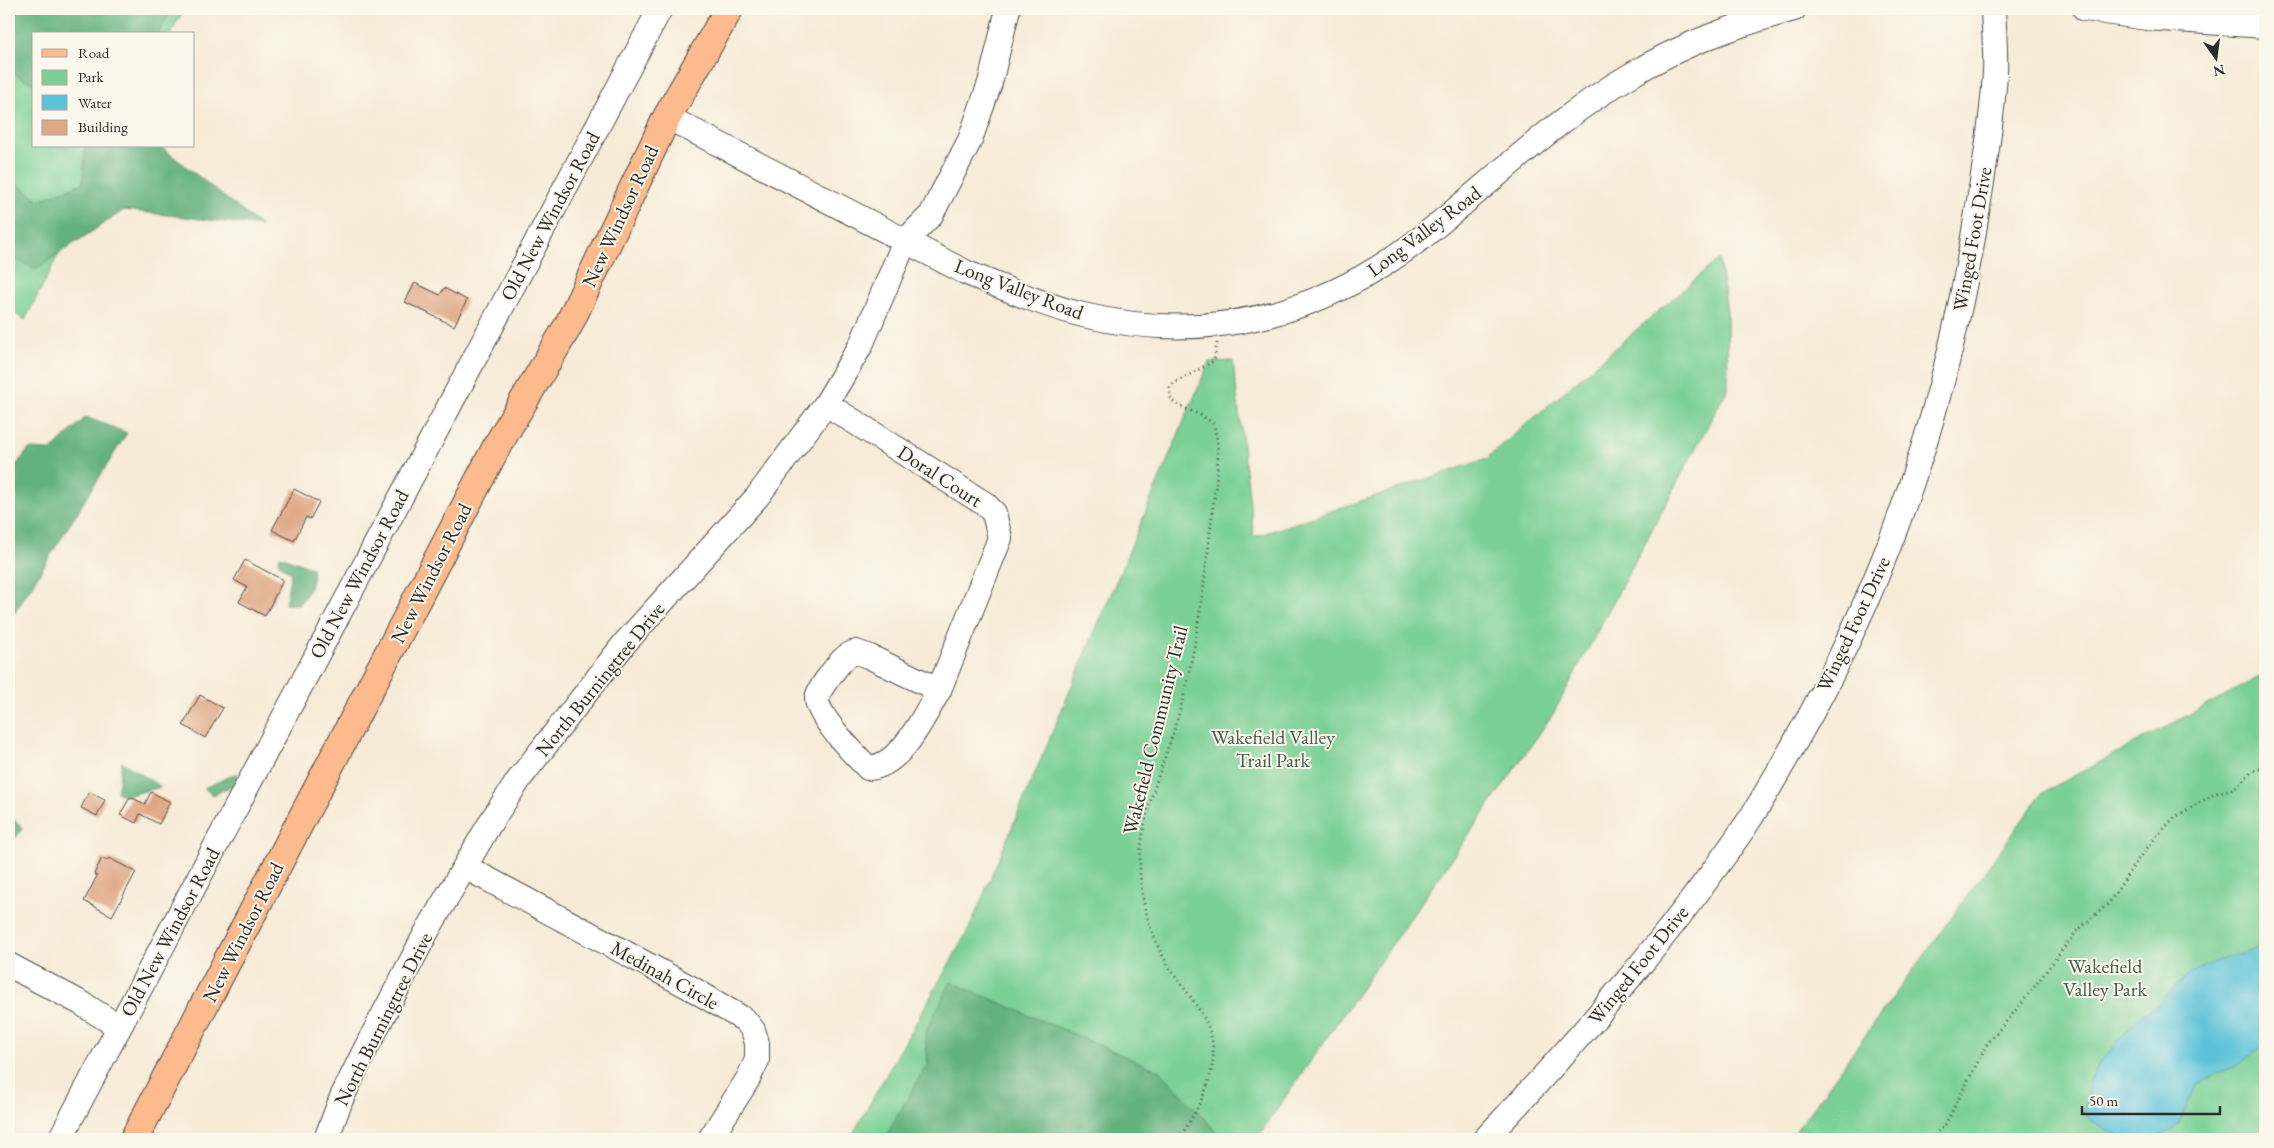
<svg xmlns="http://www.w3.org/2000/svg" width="2274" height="1148" viewBox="0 0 2274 1148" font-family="'EB Garamond',serif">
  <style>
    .green { fill: #7ad095; stroke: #527e60 }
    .forest { fill: #63b27e; stroke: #476e54 }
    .water { fill: #5bc2d9; stroke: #437682 }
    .building { fill: #dfa784 }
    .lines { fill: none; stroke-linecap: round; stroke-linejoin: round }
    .minor-casing { stroke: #4a4845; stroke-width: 26 }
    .major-casing { stroke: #4a4845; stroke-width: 30 }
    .path { stroke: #4a4845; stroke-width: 3; stroke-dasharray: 1 4; stroke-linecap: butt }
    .minor { stroke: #fff; stroke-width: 24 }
    .major { stroke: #fcba8d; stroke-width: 28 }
    .labels { text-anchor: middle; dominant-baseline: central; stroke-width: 4; stroke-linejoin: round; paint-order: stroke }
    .street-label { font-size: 20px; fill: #2b2b2b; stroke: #fbf7ec }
    .park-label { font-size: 20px; fill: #435d4b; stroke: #fbf7ec }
  </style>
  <rect width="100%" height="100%" fill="#fbf7ec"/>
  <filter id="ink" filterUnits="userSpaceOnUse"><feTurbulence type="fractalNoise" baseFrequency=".02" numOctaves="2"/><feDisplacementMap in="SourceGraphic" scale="10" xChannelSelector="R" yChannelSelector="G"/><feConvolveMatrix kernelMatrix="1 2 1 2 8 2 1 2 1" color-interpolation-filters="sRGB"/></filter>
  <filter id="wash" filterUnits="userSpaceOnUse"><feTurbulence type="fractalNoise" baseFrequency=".0096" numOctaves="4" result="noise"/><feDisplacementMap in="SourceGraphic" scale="20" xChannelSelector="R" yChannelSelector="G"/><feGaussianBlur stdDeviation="1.12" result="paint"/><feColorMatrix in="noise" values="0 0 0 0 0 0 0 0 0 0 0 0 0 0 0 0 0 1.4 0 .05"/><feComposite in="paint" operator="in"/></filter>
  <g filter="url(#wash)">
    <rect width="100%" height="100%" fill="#f7ebd7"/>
    <!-- green -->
    <g class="green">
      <path d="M 9,9 L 184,9 L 171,34 L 34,34 L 34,146 L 114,146 L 25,320 L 9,309 Z"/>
      <path d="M 1719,259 L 1727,311 L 1728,388 L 1553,714 L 1256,1139 L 850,1139 L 969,929 L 1209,362 L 1233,361 L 1254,537 L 1486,459 Z"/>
      <path d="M 2265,674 L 2265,1139 L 1790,1139 L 2042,793 Z"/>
    </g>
    <!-- forest -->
    <g class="forest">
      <path d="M 19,9 L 172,9 L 158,34 L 34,34 L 34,84 L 9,71 L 9,29 Z"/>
      <path d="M 85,146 L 160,146 L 261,226 L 124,210 L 36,269 L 9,256 L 9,178 L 39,200 L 83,183 Z"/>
      <path d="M 86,417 L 127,433 L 9,622 L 9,474 L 29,449 L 51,450 Z"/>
      <path d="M 280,556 L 312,568 C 315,582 308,593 299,604 L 285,604 L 291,573 L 278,563 Z"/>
      <path d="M 122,762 L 161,787 L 125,796 L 117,792 Z"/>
      <path d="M 237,773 L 236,784 L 213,795 L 204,788 Z"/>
      <path d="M 9,815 L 23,828 L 9,847 Z"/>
      <path d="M 951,982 L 1160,1071 L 1223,1139 L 884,1139 L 928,1063 L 925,1033 Z"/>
    </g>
    <!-- water -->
    <path class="water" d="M 2265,942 L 2265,1044 L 2234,1068 L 2217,1073 L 2196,1086 L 2180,1122 L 2170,1131 L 2154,1139 L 2122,1139 L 2092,1121 L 2085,1112 L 2089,1083 L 2098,1065 L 2138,1018 L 2156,1006 L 2187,976 L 2213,962 L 2256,949 Z"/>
    <g id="blocks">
      <!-- building -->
      <g class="building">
        <path d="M 415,283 L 440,295 L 444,288 L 467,300 L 454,326 L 405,302 Z"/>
        <path d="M 294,489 L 319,502 L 310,519 L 306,517 L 294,541 L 272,530 Z"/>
        <path d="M 245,560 L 283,580 L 265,616 L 239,602 L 247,587 L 234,580 Z"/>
        <path d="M 200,695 L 223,708 L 205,738 L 183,725 Z"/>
        <path d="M 89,792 L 105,800 L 97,816 L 81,808 Z"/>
        <path d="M 151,792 L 170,802 L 159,824 L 140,814 L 136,823 L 120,815 L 130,797 L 145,804 Z"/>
        <path d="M 102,858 L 107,861 L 109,858 L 136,872 L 112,916 L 84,901 L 97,876 L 94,874 Z"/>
      </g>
    </g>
  </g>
  <g filter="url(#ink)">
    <use href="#blocks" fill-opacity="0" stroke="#4a4845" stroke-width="1"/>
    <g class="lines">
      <!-- minor casing -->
      <g class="minor-casing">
        <g id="minor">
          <path d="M 2085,9 L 2147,18 L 2265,26"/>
          <path d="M 667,117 L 965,272 C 1004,288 1043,305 1083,315 C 1209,345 1324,315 1425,235 C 1493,181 1555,119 1631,75 C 1682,44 1736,25 1794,9"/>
          <path d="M 826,404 L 985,504 L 994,513 L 1000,538 L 939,690"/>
          <path d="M 856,652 L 868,656 L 939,690 C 924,716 901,767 868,768 C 856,756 815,714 817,698 C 819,689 826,681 831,674 C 838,665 844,655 856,652 Z"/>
          <path d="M 465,867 L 691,988 L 745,1020 L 753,1030 L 757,1043 L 757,1060 L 748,1079 L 710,1139"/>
          <path d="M 9,965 L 81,1003 L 119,1027"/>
          <path d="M 60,1139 L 660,9"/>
          <path d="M 326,1139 L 342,1097 L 365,1050 L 426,933 L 492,820 L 520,778 L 624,644 L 757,497 L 826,404 L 861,345 L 905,241 L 931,215 L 970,140 L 990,83 L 1008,9"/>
          <path d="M 1485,1139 C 1580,1039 1672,934 1750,819 C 1772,785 1791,749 1811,714 C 1895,559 1949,392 1976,219 C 1984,170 1992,122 1995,73 C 1996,52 1994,30 1993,9"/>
        </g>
      </g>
      <!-- major casing -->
      <g class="major-casing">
        <path id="major" d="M 134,1139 L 497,446 L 568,326 L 667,117 L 729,9"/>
      </g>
      <!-- path -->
      <g class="path">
        <path d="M 1179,1139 C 1194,1115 1210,1089 1213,1060 C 1216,1021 1190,999 1171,970 C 1152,941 1141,904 1140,870 C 1139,818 1161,772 1176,724 C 1196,656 1204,585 1212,515 C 1215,485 1222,455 1214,425 C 1202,412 1184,411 1171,400 L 1170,388 L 1174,383 L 1214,361 L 1217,343"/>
        <path d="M 1931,1139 L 1945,1125 L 1987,1044 L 2021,1004 L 2077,931 L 2109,903 L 2136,862 L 2156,837 L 2175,817 L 2216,793 L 2235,788 L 2251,772 L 2265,767"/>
      </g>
      <!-- minor -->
      <use href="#minor" class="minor"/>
      <!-- major -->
      <use href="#major" class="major"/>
    </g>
  </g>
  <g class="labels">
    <!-- street labels -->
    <g class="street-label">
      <text transform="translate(550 216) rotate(-62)">Old New Windsor Road</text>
      <text transform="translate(620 216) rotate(-65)">New Windsor Road</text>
      <text transform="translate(1424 231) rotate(-37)">Long Valley Road</text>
      <text transform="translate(1972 239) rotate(-80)">Winged Foot Drive</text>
      <text transform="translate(1019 289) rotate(21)">Long Valley Road</text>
      <text transform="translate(940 476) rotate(33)">Doral Court</text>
      <text transform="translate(431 573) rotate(-63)">New Windsor Road</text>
      <text transform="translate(359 574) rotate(-62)">Old New Windsor Road</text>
      <text transform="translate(1853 624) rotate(-65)">Winged Foot Drive</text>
      <text transform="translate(600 679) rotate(-51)">North Burningtree Drive</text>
      <text transform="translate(1155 730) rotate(-76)">Wakefield Community Trail</text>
      <text transform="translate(170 932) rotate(-62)">Old New Windsor Road</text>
      <text transform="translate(243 932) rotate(-63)">New Windsor Road</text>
      <text transform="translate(1638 965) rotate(-51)">Winged Foot Drive</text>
      <text transform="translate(665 975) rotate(29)">Medinah Circle</text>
      <text transform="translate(383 1019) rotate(-63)">North Burningtree Drive</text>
    </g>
    <!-- park labels -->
    <g class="park-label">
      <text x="1273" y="737">Wakefield Valley<tspan x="1273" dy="23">Trail Park</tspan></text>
      <text x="2105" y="966">Wakefield<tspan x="2105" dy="23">Valley Park</tspan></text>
    </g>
  </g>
  <!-- margin -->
  <rect width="2274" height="1148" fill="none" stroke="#fbf7ec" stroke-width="30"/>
  <!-- legend -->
  <rect x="32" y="32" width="162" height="115" fill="#fbf7ec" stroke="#a8a59f"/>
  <rect x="42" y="49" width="25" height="8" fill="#fcba8d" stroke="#a8a59f"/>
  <text x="78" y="58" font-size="15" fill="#2b2b2b">Road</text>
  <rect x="42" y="70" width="25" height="15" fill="#7ad095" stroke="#a8a59f"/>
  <text x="78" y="82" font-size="15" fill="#2b2b2b">Park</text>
  <rect x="42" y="95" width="25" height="15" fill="#5bc2d9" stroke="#a8a59f"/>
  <text x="78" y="108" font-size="15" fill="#2b2b2b">Water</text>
  <rect x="42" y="120" width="25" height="15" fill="#dfa784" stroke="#a8a59f"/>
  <text x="78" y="132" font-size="15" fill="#2b2b2b">Building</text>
  <!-- north arrow -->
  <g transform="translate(2216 58) rotate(166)" stroke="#fbf7ec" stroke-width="4" paint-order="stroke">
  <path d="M0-4L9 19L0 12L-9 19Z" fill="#2b2b2b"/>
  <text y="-8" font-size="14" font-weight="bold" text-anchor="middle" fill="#2b2b2b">N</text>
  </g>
  <!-- scale -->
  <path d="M2082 1106v8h138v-8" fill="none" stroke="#2b2b2b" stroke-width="2.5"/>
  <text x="2089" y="1106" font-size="15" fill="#2b2b2b" stroke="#fbf7ec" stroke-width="4" paint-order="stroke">50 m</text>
</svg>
